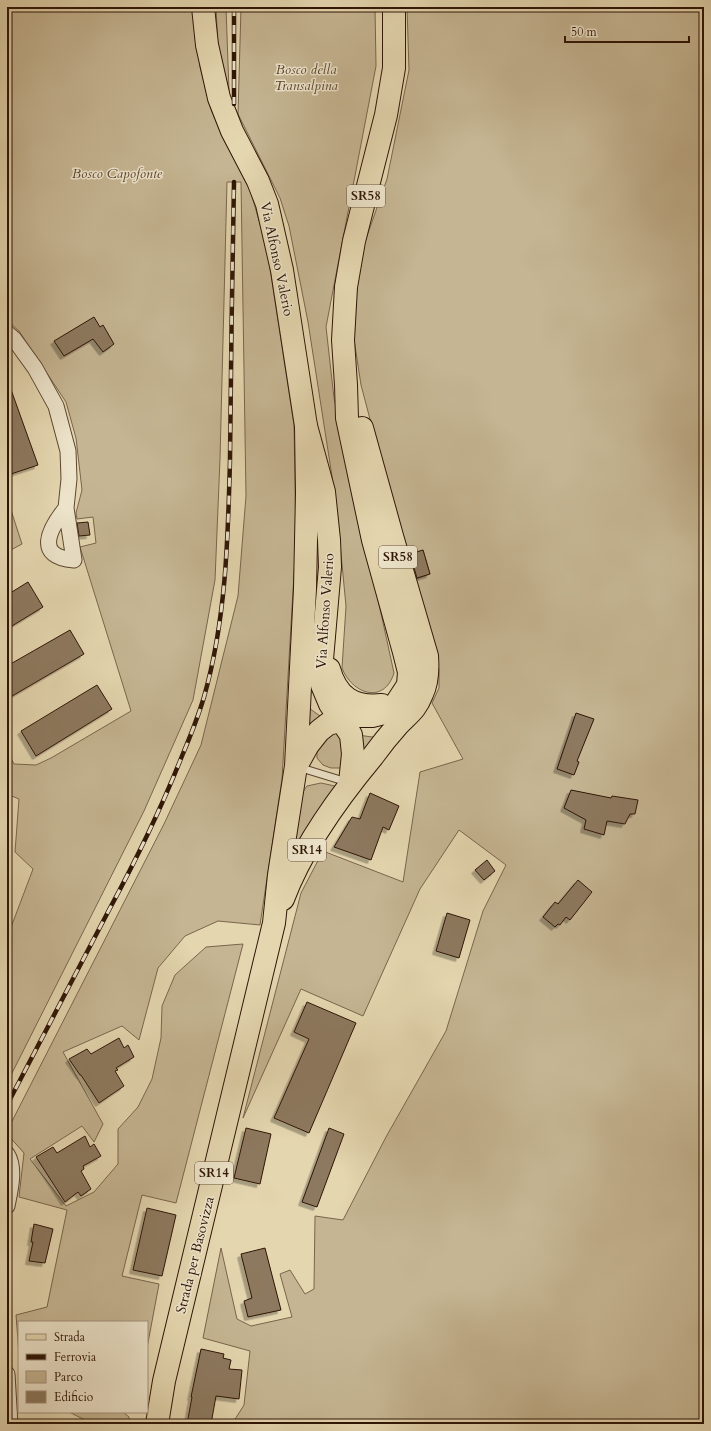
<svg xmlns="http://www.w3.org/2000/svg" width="711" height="1431" viewBox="0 0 711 1431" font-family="Cardo,serif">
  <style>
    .green { fill: #c5b592; stroke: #7a654c }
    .building { fill: #8d795e; stroke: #2f1506; filter: url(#shadow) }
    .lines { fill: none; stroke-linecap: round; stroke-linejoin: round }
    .service-casing { stroke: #5c4530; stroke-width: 9 }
    .minor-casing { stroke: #5c4530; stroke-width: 17 }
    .primary-casing { stroke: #2f1506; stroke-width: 24 }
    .service { stroke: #ede4cb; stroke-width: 7 }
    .minor { stroke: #ede4cb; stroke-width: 15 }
    .primary { stroke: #e4d6af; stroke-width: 22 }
    .rail-casing { stroke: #2f1506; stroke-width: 4.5 }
    .rail { stroke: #ede4cb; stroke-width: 3; stroke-dasharray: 9; stroke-linecap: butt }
    .labels { text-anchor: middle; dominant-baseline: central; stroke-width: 3; stroke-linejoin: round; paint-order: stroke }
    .shield { fill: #ede4cb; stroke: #685341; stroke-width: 1 }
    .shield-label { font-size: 13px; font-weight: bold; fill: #2f1506 }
    .park-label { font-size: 14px; font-style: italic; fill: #5c4530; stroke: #ede4cb }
    .street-label { font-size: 14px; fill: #2f1506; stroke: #ede4cb }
  </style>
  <defs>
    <filter id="shadow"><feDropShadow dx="-3.5" dy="3.5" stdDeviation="0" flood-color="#0004"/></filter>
  </defs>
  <rect width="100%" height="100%" fill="#e4d6af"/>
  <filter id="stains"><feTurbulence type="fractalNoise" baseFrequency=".005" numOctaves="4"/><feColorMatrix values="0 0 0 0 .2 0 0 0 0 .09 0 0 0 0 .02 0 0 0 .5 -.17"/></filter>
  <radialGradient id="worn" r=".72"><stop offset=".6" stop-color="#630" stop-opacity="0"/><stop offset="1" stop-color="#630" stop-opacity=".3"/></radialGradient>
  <!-- green -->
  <g class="green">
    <path d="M 7,7 L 193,7 L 200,67 L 211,109 L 224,140 L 250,189 L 267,249 L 294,425 L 296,540 L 282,779 L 260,925 L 218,921 L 185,936 L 158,968 L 139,1040 L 122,1026 L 63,1052 L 103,1124 L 94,1142 L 82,1126 L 30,1159 L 66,1206 L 94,1192 L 118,1164 L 118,1129 L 138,1107 L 152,1079 L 161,1038 L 162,1006 L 175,975 L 206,947 L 243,944 L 176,1203 L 142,1195 L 122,1276 L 159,1284 L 147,1348 L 147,1322 L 19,1322 L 19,1354 L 16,1315 L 47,1307 L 67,1210 L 19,1197 L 24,1153 L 7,1134 L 7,1131 L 164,824 L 201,745 L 238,596 L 246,496 L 241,182 L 227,182 L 220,459 L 215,580 L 193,700 L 144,811 L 7,1083 L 7,933 L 10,930 L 33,869 L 15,852 L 19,799 L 7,794 L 7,751 L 14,764 L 36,765 L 51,758 L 131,711 L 80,547 L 96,543 L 93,517 L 77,519 L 76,513 L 82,490 L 76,438 L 66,402 L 19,331 L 7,320 Z"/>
    <path d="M 216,7 L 226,7 L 229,91 L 218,49 Z"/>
    <path d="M 241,7 L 375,7 L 376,66 L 326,327 L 334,398 L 394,673 C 384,705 352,694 342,668 L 346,606 L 336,502 L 308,322 L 289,226 L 280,198 L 238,114 Z"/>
    <path d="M 407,7 L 704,7 L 704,1424 L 232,1424 L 244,1405 L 250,1351 L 203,1338 L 221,1248 L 237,1319 L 251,1326 L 292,1317 L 280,1274 L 290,1270 L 305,1294 L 314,1289 L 315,1216 L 343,1220 L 386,1137 L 446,1031 L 483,911 L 506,865 L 459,830 L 420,889 L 363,1016 L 301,989 L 243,1118 L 301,893 L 323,851 L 403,882 L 420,772 L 463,759 L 432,703 L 439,688 L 439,669 L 413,580 L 430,574 L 423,550 L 406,556 L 361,385 L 352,326 L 360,256 L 387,179 L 409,70 Z"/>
    <path d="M 7,498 L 22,544 L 7,552 Z"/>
    <path d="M 302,702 L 313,711 L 323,718 L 303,738 Z"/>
    <path d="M 328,733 L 339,733 L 342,737 L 343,768 L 331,768 L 323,765 L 317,758 L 317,749 Z"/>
    <path d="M 384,734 L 362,762 L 358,735 L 372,737 Z"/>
    <path d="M 321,783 L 335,786 L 291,856 L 302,793 L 307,786 Z"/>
    <path d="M 69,1412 L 123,1412 L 129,1417 L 129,1424 L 93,1424 Z"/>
  </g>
  <!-- building -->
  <g class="building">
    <path d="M 94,317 L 100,327 L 103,325 L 114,344 L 103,352 L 93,339 L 64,356 L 54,341 Z"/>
    <path d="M 7,384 L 9,384 L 38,465 L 11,474 L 7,464 Z"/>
    <path d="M 88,522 L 90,535 L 79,536 L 77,523 Z"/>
    <path d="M 423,550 L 430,574 L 417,578 L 410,554 Z"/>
    <path d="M 28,582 L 43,607 L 7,629 L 7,595 Z"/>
    <path d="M 70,630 L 84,654 L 7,699 L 7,666 Z"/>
    <path d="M 97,685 L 112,709 L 36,756 L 21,731 Z"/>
    <path d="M 576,713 L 594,719 L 577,761 L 579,762 L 574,775 L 557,769 Z"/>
    <path d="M 571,790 L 611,798 L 612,796 L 638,800 L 635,814 L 630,814 L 625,824 L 607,821 L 604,835 L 584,829 L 586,820 L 564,808 Z"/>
    <path d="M 370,793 L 399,806 L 389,830 L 383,827 L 371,860 L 334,847 L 352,817 L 360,819 Z"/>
    <path d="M 487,860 L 495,871 L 484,880 L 475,870 Z"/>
    <path d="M 578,880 L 592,892 L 570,920 L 566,917 L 560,925 L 558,924 L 555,927 L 543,917 L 555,902 L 558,904 Z"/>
    <path d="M 447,913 L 470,920 L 459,958 L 436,951 Z"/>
    <path d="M 307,1002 L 356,1023 L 309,1133 L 274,1118 L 309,1039 L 294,1032 Z"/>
    <path d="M 119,1038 L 124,1048 L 128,1045 L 134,1057 L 116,1068 L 118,1070 L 115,1071 L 124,1086 L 99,1103 L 81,1075 L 80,1075 L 69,1059 L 87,1049 L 91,1054 Z"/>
    <path d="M 246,1128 L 271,1134 L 260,1184 L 234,1178 Z"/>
    <path d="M 329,1128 L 344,1134 L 317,1207 L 302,1202 Z"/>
    <path d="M 85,1136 L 90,1147 L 94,1144 L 101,1156 L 83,1166 L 84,1169 L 81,1171 L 91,1189 L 81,1196 L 78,1192 L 65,1202 L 36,1157 L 53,1147 L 57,1153 Z"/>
    <path d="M 147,1208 L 176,1215 L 162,1276 L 133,1270 Z"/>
    <path d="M 34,1224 L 53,1229 L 45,1263 L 29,1261 L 33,1242 L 31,1242 Z"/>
    <path d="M 265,1248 L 281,1310 L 248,1317 L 244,1301 L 252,1298 L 241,1254 Z"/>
    <path d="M 201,1349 L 224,1354 L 223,1358 L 231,1360 L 229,1369 L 242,1370 L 239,1399 L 216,1396 L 211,1424 L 187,1424 L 192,1397 L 191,1397 Z"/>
  </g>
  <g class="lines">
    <!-- service casing -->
    <g class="service-casing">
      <path id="service" d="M 298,767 L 347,782"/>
    </g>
    <!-- minor casing -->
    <g class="minor-casing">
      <g id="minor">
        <path d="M 7,333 L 14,339 L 35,368 L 56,406 L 68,451 L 69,479 L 66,508 L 74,560 C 34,557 49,529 66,508"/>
        <path d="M 7,1154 C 16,1168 10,1191 7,1206"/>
        <path d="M 7,1374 L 10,1424"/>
      </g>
    </g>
    <!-- primary casing -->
    <g class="primary-casing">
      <g id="primary">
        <path d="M 203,7 L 207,45 L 219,98 L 232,131 L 258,181 L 267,204 L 282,270 L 306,426 L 324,492 L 329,540 L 330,567 L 321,671 L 322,685 L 330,704 L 351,735 L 353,754 L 350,783"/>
        <path d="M 329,669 C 337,697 353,708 382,705"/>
        <path d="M 298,763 L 308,745 L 319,731 L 328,724 L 358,716 L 372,716 L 384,713 L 393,708 L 408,685 L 409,672 L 404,652 L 373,540 L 347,418 L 346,385 L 343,340 L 346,287 L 354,241 L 386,115 L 394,68 L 394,7"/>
        <path d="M 283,899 C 302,848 338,798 373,756 C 381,745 389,735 398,725 C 408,714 416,710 422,694 C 428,682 428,669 427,656 L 392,536 L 362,428"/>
        <path d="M 157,1424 L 164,1381 L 274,923 L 279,875 L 296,766 L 305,589 L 307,493 L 306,426"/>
      </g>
    </g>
    <!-- service -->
    <use href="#service" class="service"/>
    <!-- minor -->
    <use href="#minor" class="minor"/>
    <!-- primary -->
    <use href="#primary" class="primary"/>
    <!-- rail casing -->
    <g class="rail-casing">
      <g id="rail">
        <path d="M 234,7 L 234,104"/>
        <path d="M 7,1105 C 41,1040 75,975 109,910 C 136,860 161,809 182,756 C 190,737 198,717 204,697 C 226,620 228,539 230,460 C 231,367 232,275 234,182"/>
      </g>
    </g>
    <!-- rail -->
    <use href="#rail" class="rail"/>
  </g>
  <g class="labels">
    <!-- shield labels -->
    <g class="shield">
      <rect x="347" y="185" width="38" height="22" rx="3"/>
      <rect x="379" y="546" width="38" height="22" rx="3"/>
      <rect x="288" y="839" width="38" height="22" rx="3"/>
      <rect x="195" y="1162" width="38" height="22" rx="3"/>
    </g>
    <g class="shield-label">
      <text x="366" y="196">SR58</text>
      <text x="398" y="557">SR58</text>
      <text x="307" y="850">SR14</text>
      <text x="214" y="1173">SR14</text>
    </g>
    <!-- park labels -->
    <g class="park-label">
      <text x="306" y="69">Bosco della<tspan x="306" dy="16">Transalpina</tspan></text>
      <text x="117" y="173">Bosco Capofonte</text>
    </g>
    <!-- street labels -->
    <g class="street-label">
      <text transform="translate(277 259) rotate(78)">Via Alfonso Valerio</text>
      <text transform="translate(325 611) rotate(-86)">Via Alfonso Valerio</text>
      <text transform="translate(195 1255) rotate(-76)">Strada per Basovizza</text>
    </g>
  </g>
  <!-- margin -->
  <rect width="711" height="1431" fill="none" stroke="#e4d6af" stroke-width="24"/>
  <rect x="8" y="8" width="695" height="1415" fill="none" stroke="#2f1506" stroke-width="2"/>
  <rect x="12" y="12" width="687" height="1407" fill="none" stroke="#2f1506"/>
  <!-- legend -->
  <rect x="18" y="1321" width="130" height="92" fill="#ede4cb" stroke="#a1917c"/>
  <rect x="26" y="1334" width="20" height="6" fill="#e4d6af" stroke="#a1917c"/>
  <text x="54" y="1341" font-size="12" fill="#2f1506">Strada</text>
  <rect x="26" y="1354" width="20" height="6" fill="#2f1506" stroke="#a1917c"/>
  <text x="54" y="1361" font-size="12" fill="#2f1506">Ferrovia</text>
  <rect x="26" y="1371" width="20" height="12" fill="#c5b592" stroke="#a1917c"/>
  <text x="54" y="1381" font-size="12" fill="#2f1506">Parco</text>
  <rect x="26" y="1391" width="20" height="12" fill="#8d795e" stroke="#a1917c"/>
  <text x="54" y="1401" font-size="12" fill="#2f1506">Edificio</text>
  <!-- scale -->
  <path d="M565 36v6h124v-6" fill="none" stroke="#2f1506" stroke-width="2"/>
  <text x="571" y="36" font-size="12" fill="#2f1506" stroke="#ede4cb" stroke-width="3" paint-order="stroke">50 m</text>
  <rect width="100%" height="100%" filter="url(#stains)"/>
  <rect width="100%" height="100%" fill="url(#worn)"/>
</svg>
